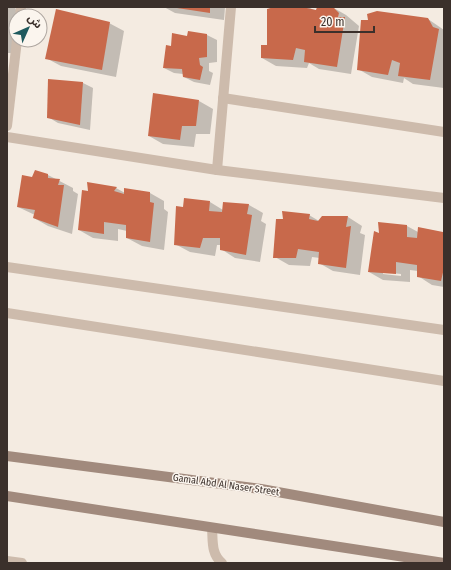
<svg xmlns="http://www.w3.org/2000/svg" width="451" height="570" viewBox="0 0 451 570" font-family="'Fira Sans Condensed','Noto Sans Arabic',sans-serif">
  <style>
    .shadow { fill: #0003; fill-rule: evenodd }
    .building { fill: #c8694b }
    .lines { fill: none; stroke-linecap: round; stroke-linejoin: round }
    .minor { stroke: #cdbbac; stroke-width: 10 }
    .secondary { stroke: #a18a7d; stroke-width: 10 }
    .labels { text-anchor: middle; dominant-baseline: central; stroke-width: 3; stroke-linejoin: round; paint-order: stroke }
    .street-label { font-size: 10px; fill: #3b302b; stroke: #fbf5ee }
  </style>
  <rect width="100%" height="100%" fill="#f4ebe1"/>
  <!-- shadow -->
  <g class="shadow">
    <path d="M 7,7 L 15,7 L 18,16 L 16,16 L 16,36 L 11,53 L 7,53 Z"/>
    <path d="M 164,7 L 225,7 L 224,20 L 175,13 Z"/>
    <path d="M 275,7 L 308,7 L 316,11 L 318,7 L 332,7 L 346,15 L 359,26 L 351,74 L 319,69 L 309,63 L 307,68 L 276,66 L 262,58 L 268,46 Z"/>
    <path d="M 428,19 L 444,30 L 444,88 L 413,84 L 404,78 L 403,83 L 372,77 L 358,69 L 369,21 Z"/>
    <path d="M 109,23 L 124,31 L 116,77 L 61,66 L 46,58 Z"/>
    <path d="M 207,35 L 217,40 L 217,62 L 209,63 L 209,71 L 213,73 L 210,85 L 194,82 L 184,77 L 183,74 L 174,73 L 164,68 L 172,47 L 188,37 Z"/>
    <path d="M 49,80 L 83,83 L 93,88 L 90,130 L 58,123 L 48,117 Z"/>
    <path d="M 199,101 L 213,109 L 210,134 L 196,134 L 194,147 L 163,144 L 149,136 Z"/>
    <path d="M 48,175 L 73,188 L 73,191 L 78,194 L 72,234 L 48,226 L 34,218 L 35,215 L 18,207 Z"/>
    <path d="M 116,188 L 125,193 L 125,189 L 150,193 L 164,201 L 164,209 L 168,212 L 164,250 L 142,246 L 127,238 L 127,231 L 118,229 L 118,241 L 93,238 L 79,230 L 89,192 Z"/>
    <path d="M 210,202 L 223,210 L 224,203 L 249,205 L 263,213 L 261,221 L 266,224 L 260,262 L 235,258 L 221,249 L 221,245 L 217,245 L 215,256 L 190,252 L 175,244 L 184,208 Z"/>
    <path d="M 309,215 L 319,221 L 348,217 L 362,226 L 360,233 L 365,235 L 360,275 L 333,271 L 319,263 L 320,258 L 312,257 L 310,266 L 289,265 L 275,257 L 284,220 Z"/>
    <path d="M 407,226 L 418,232 L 419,229 L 444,233 L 444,287 L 432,285 L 418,276 L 418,271 L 410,270 L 410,282 L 383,280 L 369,272 L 380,235 ZM 383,272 L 401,274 L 401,276 L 383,274 Z"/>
  </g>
  <!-- building -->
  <g class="building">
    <path d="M 177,7 L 210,7 L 210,13 L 177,8 Z"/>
    <path d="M 274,7 L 302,7 L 316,10 L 317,7 L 333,7 L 339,13 L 338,17 L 345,17 L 337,67 L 304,62 L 305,50 L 296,48 L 293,60 L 261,58 L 261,45 L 267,45 L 267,9 Z"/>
    <path d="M 56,9 L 110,22 L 102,70 L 45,59 Z"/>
    <path d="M 377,11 L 428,18 L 433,27 L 439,29 L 430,80 L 398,76 L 400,63 L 392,60 L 388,75 L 357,70 L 361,20 L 368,20 L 367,14 Z"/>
    <path d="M 188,31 L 207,34 L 207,57 L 199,58 L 200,65 L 203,67 L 200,80 L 183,77 L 182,69 L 163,68 L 166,45 L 171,46 L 172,33 L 187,36 Z"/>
    <path d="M 48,79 L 83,82 L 80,125 L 47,118 Z"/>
    <path d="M 153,93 L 199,100 L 196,126 L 182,126 L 180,140 L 148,136 Z"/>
    <path d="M 35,170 L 48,174 L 48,178 L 60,179 L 58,185 L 64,185 L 58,227 L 33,218 L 35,210 L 17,207 L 22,175 L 32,177 Z"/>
    <path d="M 87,182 L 117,187 L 114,191 L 124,194 L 124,188 L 150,192 L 150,202 L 154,203 L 150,242 L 126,238 L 126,225 L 104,222 L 104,234 L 78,230 L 82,190 L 88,191 Z"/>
    <path d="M 184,198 L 210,201 L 209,211 L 222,212 L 223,202 L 249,204 L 247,214 L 252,215 L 246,255 L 220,250 L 220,238 L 203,238 L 200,248 L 174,245 L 176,206 L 183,207 Z"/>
    <path d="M 282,211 L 310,214 L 309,219 L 318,221 L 322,216 L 348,216 L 346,227 L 351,226 L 346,268 L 318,264 L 319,252 L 298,249 L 296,258 L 273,258 L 276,219 L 283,219 Z"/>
    <path d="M 378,222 L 407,225 L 407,237 L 417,238 L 418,227 L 443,232 L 444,268 L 441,281 L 417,277 L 417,265 L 396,262 L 396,274 L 368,272 L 374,231 L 379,233 Z"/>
  </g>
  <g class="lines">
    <!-- minor -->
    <g class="minor">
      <path d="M 20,16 L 21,7"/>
      <path d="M 223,98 L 444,132"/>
      <path d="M 7,126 L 17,40"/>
      <path d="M 7,137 L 217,170 L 444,198"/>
      <path d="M 217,170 L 231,7"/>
      <path d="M 7,267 L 444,330"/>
      <path d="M 7,313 L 444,381"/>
      <path d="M 212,528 C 213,541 211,554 222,563"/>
      <path d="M 7,561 L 22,563"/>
    </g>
    <!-- secondary -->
    <g class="secondary">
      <path d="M 7,456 L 261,489 L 444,522"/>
      <path d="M 7,496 L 444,563"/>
    </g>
  </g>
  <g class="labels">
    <!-- street labels -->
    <g class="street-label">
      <text transform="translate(226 485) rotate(8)">Gamal Abd Al Naser Street</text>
    </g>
  </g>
  <!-- border -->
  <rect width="451" height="570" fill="none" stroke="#3b302b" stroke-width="16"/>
  <!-- north arrow -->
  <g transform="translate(28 28) rotate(45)"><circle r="19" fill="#fbf5ee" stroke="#aea6a0"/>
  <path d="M0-3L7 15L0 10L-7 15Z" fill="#1f5a5e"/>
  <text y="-6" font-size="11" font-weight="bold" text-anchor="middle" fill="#3b302b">ش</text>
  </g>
  <!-- scale -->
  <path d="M315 26v6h59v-6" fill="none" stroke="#3b302b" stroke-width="2"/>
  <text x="321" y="26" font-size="12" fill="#3b302b" stroke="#fbf5ee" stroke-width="3" paint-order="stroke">20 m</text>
</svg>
